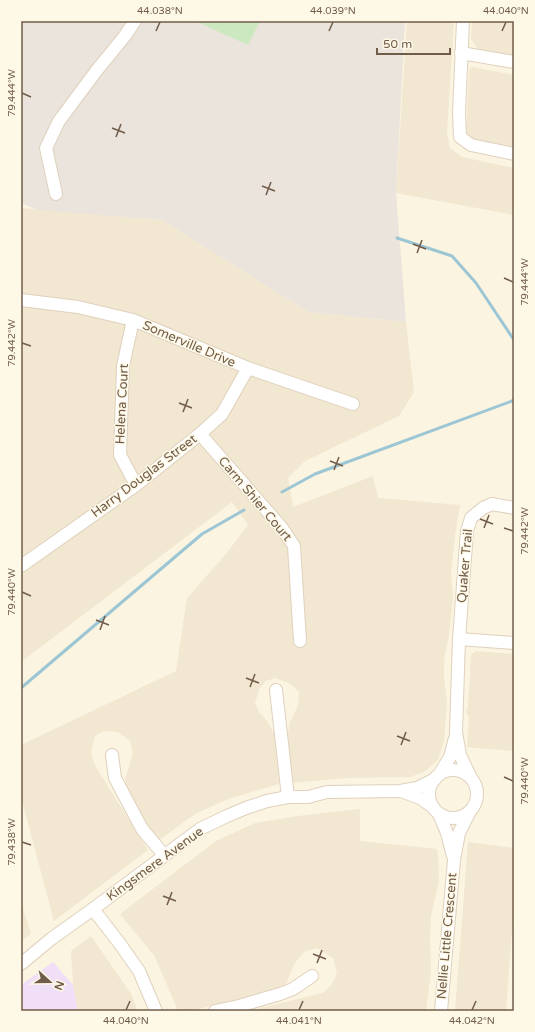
<svg xmlns="http://www.w3.org/2000/svg" width="535" height="1032" viewBox="0 0 535 1032" font-family="'Varela Round',sans-serif">
  <style>
    .residential { fill: #f2e7d0 }
    .industrial { fill: #eae4dc }
    .education { fill: #f1def7 }
    .green { fill: #cce8c0 }
    .lines { fill: none; stroke-linecap: round; stroke-linejoin: round }
    .stream { stroke: #9dc6d5; stroke-width: 3 }
    .minor-casing { stroke: #dfd1bd; stroke-width: 14 }
    .minor { stroke: #fff; stroke-width: 12 }
    .ticks { fill: none; stroke: #715c49; stroke-width: 1.5 }
    .labels { text-anchor: middle; dominant-baseline: central; stroke-width: 3; stroke-linejoin: round; paint-order: stroke }
    .street-label { font-size: 13px; fill: #715c49; stroke: #fef8e7 }
    .neatline { fill: none; stroke: #715c49; stroke-width: 1.5 }
    .ticks-label { font-size: 10px; text-anchor: middle; fill: #715c49 }
  </style>
  <rect width="100%" height="100%" fill="#fbf4e1"/>
  <!-- residential -->
  <g class="residential">
    <path d="M 407,21 L 454,21 L 447,132 L 450,148 L 462,157 L 514,168 L 514,215 L 396,193 Z"/>
    <path d="M 472,21 L 514,21 L 514,57 L 479,51 L 471,39 Z"/>
    <path d="M 472,67 L 514,75 L 514,149 L 472,141 L 466,134 L 469,70 Z"/>
    <path d="M 21,208 L 162,220 L 308,312 L 406,322 L 414,392 L 399,416 L 305,461 L 288,478 L 293,507 L 373,476 L 378,498 L 460,505 L 455,536 L 451,573 L 453,598 L 449,635 L 444,660 L 444,678 L 447,702 L 444,741 L 438,760 L 424,772 L 410,777 L 346,778 L 292,783 L 288,735 L 289,725 L 298,705 L 299,692 L 289,683 L 275,678 L 266,681 L 259,689 L 255,703 L 259,712 L 267,721 L 275,735 L 279,784 L 228,799 L 195,814 L 158,841 L 127,791 L 125,779 L 133,754 L 130,741 L 118,732 L 103,731 L 95,736 L 91,751 L 94,764 L 148,850 L 54,921 L 21,797 L 21,745 L 176,671 L 187,598 L 226,554 L 248,525 L 232,502 L 21,662 Z"/>
    <path d="M 476,651 L 514,654 L 514,751 L 467,747 L 469,717 L 466,712 L 468,707 L 471,655 Z"/>
    <path d="M 360,809 L 360,841 L 437,849 L 438,854 L 439,881 L 431,917 L 430,940 L 431,971 L 426,1011 L 249,1011 L 322,993 L 331,986 L 337,973 L 333,958 L 317,948 L 304,952 L 294,964 L 286,984 L 268,992 L 190,1011 L 178,1011 L 155,957 L 120,914 L 216,841 L 255,823 L 298,816 Z"/>
    <path d="M 468,842 L 514,848 L 514,904 L 506,1011 L 455,1011 Z"/>
    <path d="M 21,903 L 31,934 L 21,941 Z"/>
    <path d="M 91,936 L 131,994 L 138,1011 L 78,1011 L 73,985 L 71,951 Z"/>
  </g>
  <!-- industrial -->
  <path class="industrial" d="M 21,21 L 405,21 L 396,193 L 406,322 L 308,312 L 162,220 L 37,210 L 21,203 Z"/>
  <!-- education -->
  <path class="education" d="M 53,962 L 73,985 L 78,1011 L 21,1011 L 21,985 Z"/>
  <!-- green -->
  <path class="green" d="M 195,21 L 260,21 L 248,45 Z"/>
  <g class="lines">
    <!-- stream -->
    <g class="stream">
      <path d="M 397,238 L 452,256 L 476,283 L 514,340"/>
      <path d="M 282,492 L 315,474 L 512,401 L 514,399"/>
      <path d="M 21,688 L 202,534 L 244,510"/>
    </g>
    <!-- minor casing -->
    <g class="minor-casing">
      <g id="minor">
        <path d="M 463,21 L 459,113 L 460,137 L 471,145 L 514,154"/>
        <path d="M 461,53 L 514,62"/>
        <path d="M 56,194 L 46,148 L 59,121 L 97,70 L 124,37 L 135,21"/>
        <path d="M 21,300 L 78,307 L 133,320 L 248,368 L 353,404"/>
        <path d="M 133,320 L 123,366 L 120,455 L 136,485"/>
        <path d="M 200,434 L 282,528 L 294,546 L 300,641"/>
        <path d="M 21,566 L 136,485 L 200,434 L 222,414 L 248,368"/>
        <path d="M 459,639 L 514,643"/>
        <path d="M 276,690 L 288,797"/>
        <path d="M 112,755 L 115,778 L 142,829 L 164,855"/>
        <circle cx="453" cy="794" r="24"/>
        <path d="M 439,775 L 450,757 L 455,738"/>
        <path d="M 470,776 L 460,755 L 456,732 L 459,639 L 467,531 L 471,518 L 483,508 L 492,504 L 514,508"/>
        <path d="M 401,791 L 420,798 L 433,807"/>
        <path d="M 439,814 L 447,833 L 453,856"/>
        <path d="M 93,909 L 120,944 L 139,971 L 156,1011"/>
        <path d="M 21,964 L 51,939 L 93,909 L 200,829 L 227,816 L 246,808 L 267,801 L 288,797 L 308,797 L 327,792 L 400,791 L 417,788 L 435,779"/>
        <path d="M 215,1011 L 239,1006 L 280,994 L 293,989 L 312,976"/>
        <path d="M 441,1011 L 454,860 L 459,833 L 470,811"/>
      </g>
    </g>
    <!-- minor -->
    <use href="#minor" class="minor"/>
  </g>
  <!-- ticks -->
  <path class="ticks" d="M 156,31 L 160,22M 329,31 L 333,22M 502,31 L 506,22M 22,93 L 31,97M 112,128 L 125,133M 116,137 L 121,124M 262,186 L 275,191M 266,195 L 271,182M 413,244 L 426,249M 417,253 L 422,240M 504,278 L 513,282M 22,343 L 31,346M 179,403 L 192,408M 183,412 L 188,399M 330,461 L 343,466M 334,470 L 339,457M 480,519 L 493,524M 484,528 L 489,515M 504,528 L 513,531M 22,592 L 31,596M 96,620 L 109,625M 100,630 L 105,616M 246,678 L 259,683M 250,687 L 255,674M 397,736 L 410,741M 401,745 L 406,732M 504,777 L 513,781M 22,842 L 31,845M 163,896 L 176,901M 167,905 L 172,892M 313,954 L 326,959M 317,963 L 322,950M 126,1010 L 130,1001M 299,1010 L 303,1001M 472,1010 L 476,1001"/>
  <g class="labels">
    <!-- street labels -->
    <g class="street-label">
      <text transform="translate(189 344) rotate(23)">Somerville Drive</text>
      <text transform="translate(122 404) rotate(-87)">Helena Court</text>
      <text transform="translate(144 476) rotate(-37)">Harry Douglas Street</text>
      <text transform="translate(255 499) rotate(50)">Carm Shier Court</text>
      <text transform="translate(465 566) rotate(-85)">Quaker Trail</text>
      <text transform="translate(155 864) rotate(-36)">Kingsmere Avenue</text>
      <text transform="translate(447 936) rotate(-85)">Nellie Little Crescent</text>
    </g>
  </g>
  <!-- border -->
  <rect width="535" height="1032" fill="none" stroke="#fef8e7" stroke-width="44"/>
  <!-- north arrow -->
  <g transform="translate(50 982) rotate(111)" stroke="#fef8e7" stroke-width="3" paint-order="stroke">
  <path d="M0-3L7 15L0 10L-7 15Z" fill="#715c49"/>
  <text y="-6" font-size="11" font-weight="bold" text-anchor="middle" fill="#715c49">N</text>
  </g>
  <!-- scale -->
  <path d="M377 48v6h73v-6" fill="none" stroke="#715c49" stroke-width="2"/>
  <text x="383" y="48" font-size="12" fill="#715c49" stroke="#fef8e7" stroke-width="3" paint-order="stroke">50 m</text>
  <rect x="22" y="22" width="491" height="988" class="neatline"/>
  <g class="ticks-label">
    <text x="160" y="14">44.038°N</text>
    <text x="333" y="14">44.039°N</text>
    <text x="506" y="14">44.040°N</text>
    <text transform="translate(11 93) rotate(-90)" y="4">79.444°W</text>
    <text transform="translate(524 282) rotate(-90)" y="4">79.444°W</text>
    <text transform="translate(11 343) rotate(-90)" y="4">79.442°W</text>
    <text transform="translate(524 531) rotate(-90)" y="4">79.442°W</text>
    <text transform="translate(11 592) rotate(-90)" y="4">79.440°W</text>
    <text transform="translate(524 781) rotate(-90)" y="4">79.440°W</text>
    <text transform="translate(11 842) rotate(-90)" y="4">79.438°W</text>
    <text x="126" y="1024">44.040°N</text>
    <text x="299" y="1024">44.041°N</text>
    <text x="472" y="1024">44.042°N</text>
  </g>
</svg>
